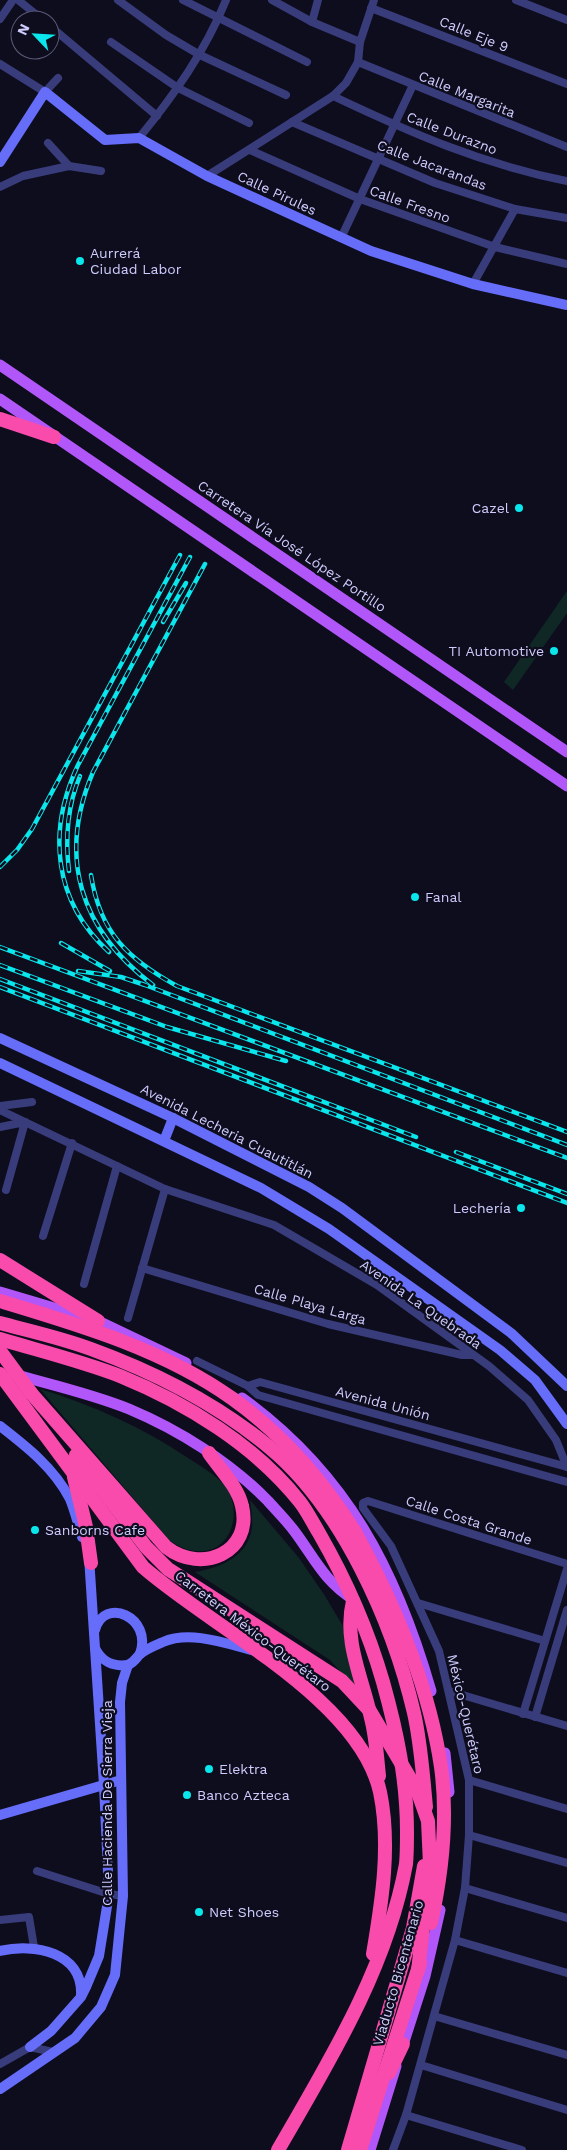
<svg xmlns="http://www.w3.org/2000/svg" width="567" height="2150" viewBox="0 0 567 2150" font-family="'Work Sans',sans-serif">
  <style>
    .green { fill: #102825 }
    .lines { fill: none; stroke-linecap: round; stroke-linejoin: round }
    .street { stroke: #393c7b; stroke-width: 8 }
    .secondary { stroke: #666df9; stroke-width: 10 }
    .primary { stroke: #b157f9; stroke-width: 11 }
    .highway { stroke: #f84bab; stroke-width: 14 }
    .rail-casing { stroke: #09e6ec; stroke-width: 4.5 }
    .rail { stroke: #0e0d1e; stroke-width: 2.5; stroke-dasharray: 8; stroke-linecap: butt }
    .highway-bridge { stroke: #f84bab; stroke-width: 14 }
    .poi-dot { fill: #09e6ec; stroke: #0e0d1e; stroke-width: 2 }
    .labels { text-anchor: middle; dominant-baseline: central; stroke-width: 4.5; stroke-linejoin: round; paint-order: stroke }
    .street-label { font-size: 14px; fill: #ceccfd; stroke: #0e0d1e }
    .poi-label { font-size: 14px; fill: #ceccfd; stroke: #0e0d1e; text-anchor: start }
  </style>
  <rect width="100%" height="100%" fill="#0e0d1e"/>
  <!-- green -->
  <g class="green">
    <path d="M 567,591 L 567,613 L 513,690 L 504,682 Z"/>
    <path d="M 40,1389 C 93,1405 142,1427 188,1458 C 200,1466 215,1474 225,1486 C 243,1509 233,1553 198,1551 C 187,1551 179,1546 170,1541 Z"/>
    <path d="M 250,1500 L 299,1558 L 325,1596 L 350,1638 L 377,1712 L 330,1660 L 195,1572 C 220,1568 249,1556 252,1527 C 253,1519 251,1508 250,1500 Z"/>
  </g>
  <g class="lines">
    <!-- street -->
    <g class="street">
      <path d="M 18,0 L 43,20"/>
      <path d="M 118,0 L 166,35 L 200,55 L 286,95"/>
      <path d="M 183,0 L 307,62"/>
      <path d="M 272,0 L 312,22 L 360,42"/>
      <path d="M 516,0 L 567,20"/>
      <path d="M 371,8 L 567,84"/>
      <path d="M 0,19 L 13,0"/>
      <path d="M 312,22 L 318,0"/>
      <path d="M 50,26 L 157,116"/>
      <path d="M 111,42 L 178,88 L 249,123"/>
      <path d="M 358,62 L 567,147"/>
      <path d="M 0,64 L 45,92 L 58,78"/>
      <path d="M 333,96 C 411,133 481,164 567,181"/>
      <path d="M 292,122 L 435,183 L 515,209 L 567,218"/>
      <path d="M 139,138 C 174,95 205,52 226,0"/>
      <path d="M 48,143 L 69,166"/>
      <path d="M 250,150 L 360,199 L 495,247 L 567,264"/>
      <path d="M 207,176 L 333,96 L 346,83 L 358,62 L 360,42 L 374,0"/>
      <path d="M 0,187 L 23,176 L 69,166 L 101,171"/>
      <path d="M 341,238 L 413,85"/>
      <path d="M 473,284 L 515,209"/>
      <path d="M 0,1106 L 32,1102"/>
      <path d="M 0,1110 L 165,1189 L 274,1225 L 377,1285 L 489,1366 L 528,1400 L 556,1440 L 567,1467"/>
      <path d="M 0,1127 L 25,1122 L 6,1190"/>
      <path d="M 43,1236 L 72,1143"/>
      <path d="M 142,1268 L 328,1324 L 462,1355 L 473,1355"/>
      <path d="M 84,1284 L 117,1166"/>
      <path d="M 128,1318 L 165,1189"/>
      <path d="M 197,1361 L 248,1386 L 258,1395 L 567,1482"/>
      <path d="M 248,1386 L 260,1382 L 567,1467"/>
      <path d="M 418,1603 L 545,1641"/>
      <path d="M 449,1691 L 567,1726"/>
      <path d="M 523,1714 L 567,1569"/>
      <path d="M 535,1717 L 567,1610"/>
      <path d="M 469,1780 L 567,1809"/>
      <path d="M 469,1835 L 567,1863"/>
      <path d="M 37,1871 L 109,1894 L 123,1896"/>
      <path d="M 465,1888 L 567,1918"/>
      <path d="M 0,1920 L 29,1917 L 34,1947"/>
      <path d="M 455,1940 L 567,1973"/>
      <path d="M 434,2016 L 567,2055"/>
      <path d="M 0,2064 L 30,2047 L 53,2052"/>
      <path d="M 421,2065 L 567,2110"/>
      <path d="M 406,2115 L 522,2150"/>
      <path d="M 393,2150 L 406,2115 L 455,1940 L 465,1888 L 469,1835 L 469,1780 L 439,1651 L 391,1546 L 363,1508 L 363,1503 L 368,1501 L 567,1564"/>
    </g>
    <!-- secondary -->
    <g class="secondary">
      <path d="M 0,162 L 45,92 L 105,140 L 139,138 L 207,176 L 371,251 L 473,284 L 567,305"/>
      <path d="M 0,1038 L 173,1118 L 309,1187 L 342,1208 L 511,1333 L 567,1386"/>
      <path d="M 0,1063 L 261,1188 L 329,1229 L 500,1350 L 535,1380 L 567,1424"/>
      <path d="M 164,1141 L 173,1118"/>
      <path d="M 0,1426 C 27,1447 54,1468 70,1499 C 75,1511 78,1524 82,1537"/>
      <path d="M 95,1630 C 104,1596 153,1617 140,1654"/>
      <path d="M 95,1648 C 101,1661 113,1667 128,1665"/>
      <path d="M 0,1815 L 121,1780"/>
      <path d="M 0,1951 C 34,1943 83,1952 81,1995"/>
      <path d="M 30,2047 L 51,2031 L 81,1997 L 86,1987 L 99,1956 L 109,1894 L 104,1785 L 89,1557"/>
      <path d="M 0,2089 L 75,2038 L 101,2007 L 115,1975 L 123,1896 L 120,1702 L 122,1683 L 128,1665 C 134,1662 135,1660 139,1655 C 144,1650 156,1645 163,1642 C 191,1630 227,1644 255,1651"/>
    </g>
    <!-- primary -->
    <g class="primary">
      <path d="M 0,365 L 567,752"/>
      <path d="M 0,399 L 567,786"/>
      <path d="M 0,1292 L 98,1321 L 186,1363"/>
      <path d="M 13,1374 C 52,1385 92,1394 129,1409 C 179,1430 230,1462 268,1501 C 277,1511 287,1521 295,1532 C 315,1559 324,1581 354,1600"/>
      <path d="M 242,1398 C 347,1474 396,1570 431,1691"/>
      <path d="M 445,1753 L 449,1792"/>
      <path d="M 401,2051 L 425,1976 L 440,1910"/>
      <path d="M 370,2150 L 396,2066"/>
    </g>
    <!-- highway -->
    <g class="highway">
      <path d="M 0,419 L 54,437"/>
      <path d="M 0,1260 L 98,1321"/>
      <path d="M 0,1301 C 80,1325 165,1350 233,1399 C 282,1434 323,1481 355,1532"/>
      <path d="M 0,1323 C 30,1331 62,1338 91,1349 C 154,1372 217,1404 269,1447 C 342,1507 393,1623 414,1713 C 421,1744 423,1776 426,1807"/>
      <path d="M 0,1339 C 40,1351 81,1361 120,1376 C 186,1403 255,1445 300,1502 C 307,1511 313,1523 319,1533 C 346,1580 368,1630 383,1682 C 397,1732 407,1780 407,1832 C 407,1843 407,1854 406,1864 C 387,1968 330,2060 278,2150"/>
      <path d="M 0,1374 L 143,1567 C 212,1628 359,1698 380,1792 C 391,1845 382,1901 373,1954"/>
      <path d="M 31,1393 L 166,1547 C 202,1575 253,1552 242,1506 C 238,1487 220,1469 209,1453"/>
      <path d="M 74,1477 L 86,1527 L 91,1563"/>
      <path d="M 353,1601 C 343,1642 363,1679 371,1718 C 376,1737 377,1757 379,1776"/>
      <path d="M 389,2073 L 403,2044"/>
      <path d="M 348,2150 L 413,1928 L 424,1866"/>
    </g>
    <!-- rail casing -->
    <g class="rail-casing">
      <g id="rail">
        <path d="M 163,622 L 186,583"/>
        <path d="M 0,867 L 17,850 L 32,829 L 180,555"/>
        <path d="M 69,871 C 65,838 67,807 80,776"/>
        <path d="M 91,875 C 100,933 128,959 177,986 L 567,1132"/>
        <path d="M 61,943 L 110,971"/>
        <path d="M 0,947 L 567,1158"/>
        <path d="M 109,952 C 53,901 47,831 78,765 L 190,557"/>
        <path d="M 0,965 L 167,1027 L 286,1061"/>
        <path d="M 78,971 L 121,977 L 145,985 L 567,1145"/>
        <path d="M 0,979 L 416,1137"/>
        <path d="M 153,985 C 80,930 57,857 93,772 L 205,564"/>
        <path d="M 0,987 L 567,1203"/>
        <path d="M 456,1152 L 567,1194"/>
      </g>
    </g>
    <!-- rail -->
    <use href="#rail" class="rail"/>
    <!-- highway-bridge -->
    <g class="highway-bridge">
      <path d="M 0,1351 L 31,1393"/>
      <path d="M 76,1455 L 146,1547 L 168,1569 L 342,1681 L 370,1711 L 417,1790 L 428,1821 L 430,1865 L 418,1971"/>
      <path d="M 355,1532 C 395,1605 429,1685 441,1767 C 448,1818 442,1873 431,1923"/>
      <path d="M 360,2150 L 420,1963"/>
    </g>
  </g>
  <!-- markers -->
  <g class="poi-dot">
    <circle cx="80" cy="261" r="5"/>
    <circle cx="519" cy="508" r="5"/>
    <circle cx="554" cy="651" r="5"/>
    <circle cx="415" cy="897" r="5"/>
    <circle cx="521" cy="1208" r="5"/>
    <circle cx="35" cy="1530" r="5"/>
    <circle cx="209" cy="1769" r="5"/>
    <circle cx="187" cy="1795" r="5"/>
    <circle cx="199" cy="1912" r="5"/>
  </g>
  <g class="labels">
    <!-- street labels -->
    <g class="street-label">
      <text transform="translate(474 34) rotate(22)">Calle Eje 9</text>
      <text transform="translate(467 94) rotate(22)">Calle Margarita</text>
      <text transform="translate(452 133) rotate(21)">Calle Durazno</text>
      <text transform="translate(432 165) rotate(21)">Calle Jacarandas</text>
      <text transform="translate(277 193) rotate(25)">Calle Pirules</text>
      <text transform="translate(410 204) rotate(20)">Calle Fresno</text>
      <text transform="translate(292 546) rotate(34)">Carretera Vía José López Portillo</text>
      <text transform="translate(227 1131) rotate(27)">Avenida Lecheria Cuautitlán</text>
      <text transform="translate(310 1304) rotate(16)">Calle Playa Larga</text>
      <text transform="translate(421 1304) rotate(35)">Avenida La Quebrada</text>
      <text transform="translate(383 1403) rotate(15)">Avenida Unión</text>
      <text transform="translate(469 1520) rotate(18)">Calle Costa Grande</text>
      <text transform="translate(253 1631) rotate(37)">Carretera México-Querétaro</text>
      <text transform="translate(466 1714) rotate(77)">México-Querétaro</text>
      <text transform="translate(107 1803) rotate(-90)">Calle Hacienda De Sierra Vieja</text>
      <text transform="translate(398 1973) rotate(-74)">Viaducto Bicentenario</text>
    </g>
    <!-- poi labels -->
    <g class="poi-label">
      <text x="90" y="253">Aurrerá<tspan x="90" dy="16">Ciudad Labor</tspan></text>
      <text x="509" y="508" text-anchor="end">Cazel</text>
      <text x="544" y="651" text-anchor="end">TI Automotive</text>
      <text x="425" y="897">Fanal</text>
      <text x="511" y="1208" text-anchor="end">Lechería</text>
      <text x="45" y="1530">Sanborns Cafe</text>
      <text x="219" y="1769">Elektra</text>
      <text x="197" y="1795">Banco Azteca</text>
      <text x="209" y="1912">Net Shoes</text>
    </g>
  </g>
  <!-- north arrow -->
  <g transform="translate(35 35) rotate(295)"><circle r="24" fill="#0e0d1e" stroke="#5b5977"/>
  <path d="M0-4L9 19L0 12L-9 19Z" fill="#09e6ec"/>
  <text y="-8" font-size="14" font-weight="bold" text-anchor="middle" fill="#ceccfd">N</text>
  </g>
</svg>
